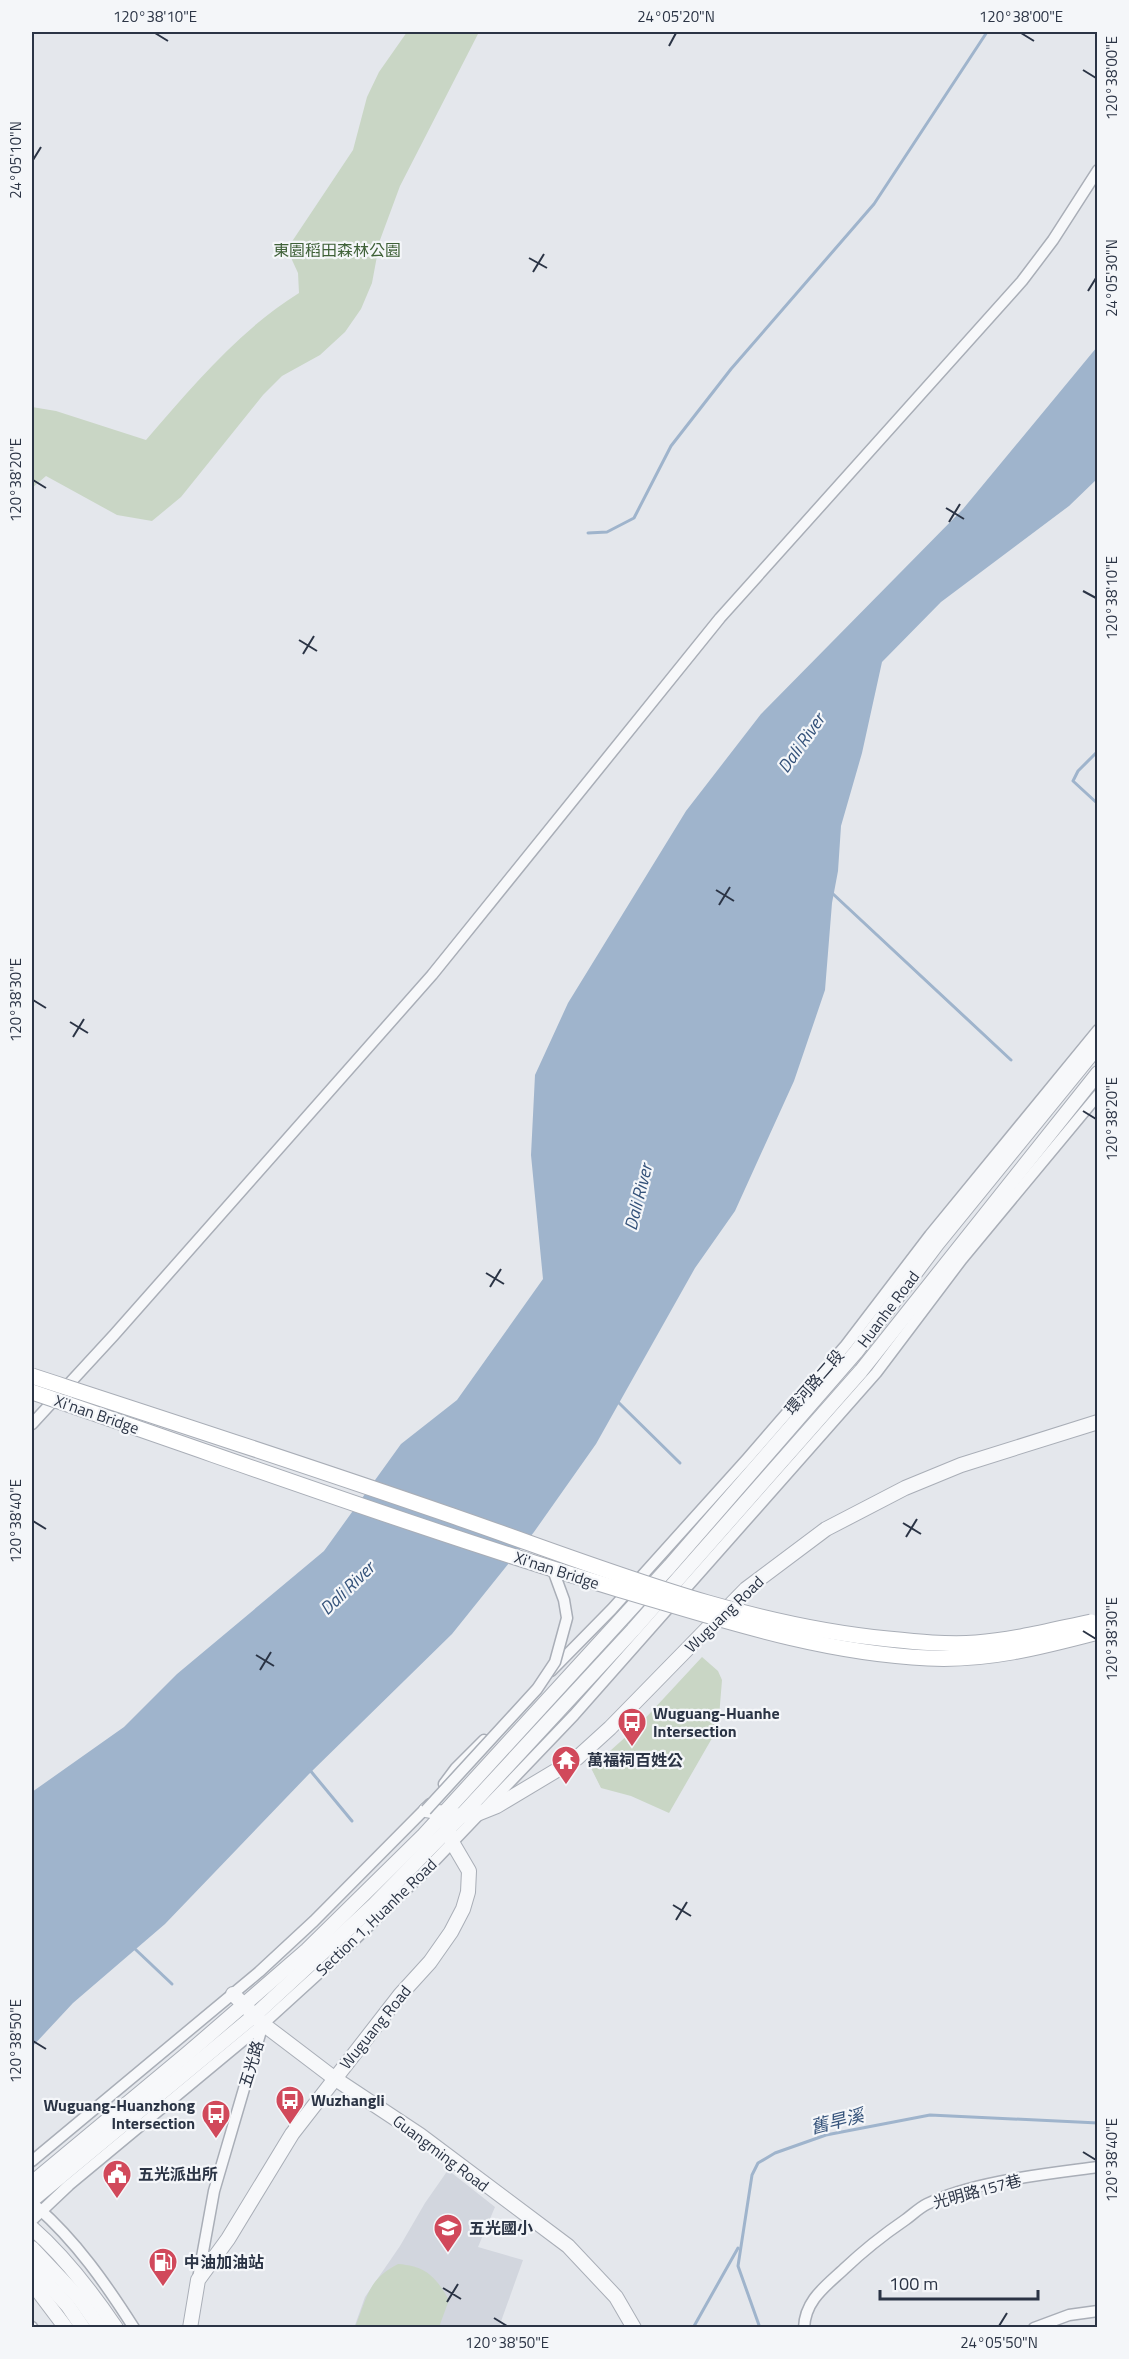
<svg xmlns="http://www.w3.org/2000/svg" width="1129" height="2359" viewBox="0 0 1129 2359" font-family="'Titillium Web','Noto Sans TC',sans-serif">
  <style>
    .built { fill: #d2d6de }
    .green { fill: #c9d6c5 }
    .water { fill: #9fb4cc }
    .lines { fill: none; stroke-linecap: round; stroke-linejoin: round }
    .stream { stroke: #9fb4cc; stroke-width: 3 }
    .minor-casing { stroke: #a9aeb7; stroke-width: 13 }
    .tertiary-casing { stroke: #a9aeb7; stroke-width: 16 }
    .minor { stroke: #f7f8fa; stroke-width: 10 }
    .tertiary { stroke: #f7f8fa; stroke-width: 14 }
    .minor-bridge-casing { stroke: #a9aeb7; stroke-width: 13; stroke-linecap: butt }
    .secondary-bridge-casing { stroke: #a9aeb7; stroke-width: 17; stroke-linecap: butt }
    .minor-bridge { stroke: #f7f8fa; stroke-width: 10 }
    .secondary-bridge { stroke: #fff; stroke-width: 15 }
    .ticks { fill: none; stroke: #2b3445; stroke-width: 2 }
    .labels { text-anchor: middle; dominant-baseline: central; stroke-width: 4.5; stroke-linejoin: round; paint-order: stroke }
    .park-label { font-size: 16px; fill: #3f6138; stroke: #f4f6f9 }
    .street-label { font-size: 16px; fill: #2b3445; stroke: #f4f6f9 }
    .poi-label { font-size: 16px; font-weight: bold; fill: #2b3445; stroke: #f4f6f9; text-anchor: start }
    .water-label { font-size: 18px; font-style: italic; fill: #34527a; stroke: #f4f6f9 }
    .neatline { fill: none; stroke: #2b3445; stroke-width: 2 }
    .ticks-label { font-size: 15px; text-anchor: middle; fill: #2b3445 }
  </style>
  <rect width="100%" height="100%" fill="#e4e7ec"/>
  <!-- built -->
  <path class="built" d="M 448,2170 L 495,2207 L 478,2247 L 523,2260 L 499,2327 L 354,2328 L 365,2297 L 400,2246 L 425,2203 Z"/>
  <!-- green -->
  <g class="green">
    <path d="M 407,32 L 479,32 L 400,186 L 380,240 L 372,283 L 361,309 L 345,332 L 320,355 L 282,376 L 263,395 L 181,497 L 152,521 L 117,515 L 46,476 L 32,488 L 32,407 L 56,411 L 146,440 C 192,387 238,331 299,293 L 298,273 L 287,249 L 353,150 L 367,97 L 379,72 Z"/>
    <path d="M 702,1657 L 718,1671 L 722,1680 L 719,1717 L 715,1733 L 669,1813 L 631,1796 L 601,1788 L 591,1768 L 639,1725 Z"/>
    <path d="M 398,2264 C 426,2266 436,2277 449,2300 L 439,2327 L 355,2327 C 367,2298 368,2279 398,2264 Z"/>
  </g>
  <!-- water -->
  <path class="water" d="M 1097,347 L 1097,479 L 1069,506 L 941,602 L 882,662 L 862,753 L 841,826 L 838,871 L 832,903 L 825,990 L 794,1081 L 735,1211 L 695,1268 L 596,1444 L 534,1532 L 452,1634 L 309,1774 L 165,1924 L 73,2003 L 32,2047 L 32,1792 L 124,1727 L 177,1674 L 324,1551 L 401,1444 L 457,1400 L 543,1279 L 531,1155 L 535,1075 L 568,1003 L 686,811 L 761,714 L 963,509 Z"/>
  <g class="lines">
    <!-- stream -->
    <g class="stream">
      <path d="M 588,533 L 607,532 L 634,518 L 671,446 L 731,369 L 874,204 L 987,32"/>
      <path d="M 1098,751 L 1078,771 L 1073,781 L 1098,804"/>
      <path d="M 832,893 L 1011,1060"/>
      <path d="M 617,1401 L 680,1463"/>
      <path d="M 309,1769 L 352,1821"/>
      <path d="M 134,1948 L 172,1984"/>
      <path d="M 693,2328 L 738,2248"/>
      <path d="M 760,2328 L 738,2266 L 752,2175 L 758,2163 L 775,2153 L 826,2135 L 930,2115 L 1098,2123"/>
    </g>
    <!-- minor casing -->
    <g class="minor-casing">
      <g id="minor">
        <path d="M 32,1424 L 114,1335 L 432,975 L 720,618 L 1022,281 L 1053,240 L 1098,170"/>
        <path d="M 551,1671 L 612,1609 L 747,1459 L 846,1345 L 930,1235 L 1098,1030"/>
        <path d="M 444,1784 L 456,1768 L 484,1740"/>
        <path d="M 32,2161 L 259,1972 L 314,1921 L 430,1804"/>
        <path d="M 37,2207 C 76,2241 106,2284 134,2328"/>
        <path d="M 32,2220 L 69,2185 L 263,2024 L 341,1953 L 423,1873 L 574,1715 L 876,1373 L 962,1259 L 1098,1095"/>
        <path d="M 198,2279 L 214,2191 L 263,2024"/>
        <path d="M 32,2327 L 32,2328"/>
        <path d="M 804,2328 C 805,2300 826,2286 844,2269 C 863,2251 883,2235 905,2220 C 912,2215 919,2208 927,2204 C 974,2181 1046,2174 1098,2167"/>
        <path d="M 1034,2328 L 1069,2315 L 1098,2311"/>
      </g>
    </g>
    <!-- tertiary casing -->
    <g class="tertiary-casing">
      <g id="tertiary">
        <path d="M 426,1810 L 461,1816 L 477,1814 L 497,1806 L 577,1758 L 610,1728 L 746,1589 L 826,1529 L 905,1488 L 961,1465 L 1098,1422"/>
        <path d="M 233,1994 L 263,2024 L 334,2078 L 420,2135 L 568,2246 L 616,2297 L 634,2328"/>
        <path d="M 32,2183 L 187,2054 L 307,1950 L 424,1835 L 670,1566 L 856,1352 L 937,1244 L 1098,1046"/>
        <path d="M 32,2200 L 255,2015 L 374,1905 L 461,1816 L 633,1630 L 861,1371 L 1098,1073"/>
        <path d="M 32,2228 C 65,2257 91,2291 116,2328"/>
        <path d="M 32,2248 L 79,2298 L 100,2328"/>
        <path d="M 32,2266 L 68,2306 L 83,2328"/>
        <path d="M 32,2283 L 66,2328"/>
        <path d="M 190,2328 L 198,2280 L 228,2239 L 292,2134 L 400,1995 L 430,1962 L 451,1932 L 463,1909 L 468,1892 L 469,1871 L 452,1842 L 446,1822"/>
      </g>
    </g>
    <!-- minor -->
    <use href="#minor" class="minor"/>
    <!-- tertiary -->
    <use href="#tertiary" class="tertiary"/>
    <!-- minor-bridge casing -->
    <g class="minor-bridge-casing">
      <path id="minor-bridge" d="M 426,1810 L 537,1689 L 555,1662 L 567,1618 L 564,1600 L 553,1570"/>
    </g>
    <!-- secondary-bridge casing -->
    <g class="secondary-bridge-casing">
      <g id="secondary-bridge">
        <path d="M 32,1376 C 170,1421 309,1466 447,1514 C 590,1563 736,1625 888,1639 C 917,1642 947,1645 976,1643 C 1015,1640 1053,1630 1091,1622"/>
        <path d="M 32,1392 C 227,1458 421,1530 618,1589 C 720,1619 821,1653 928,1658 C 987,1661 1041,1647 1098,1632"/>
      </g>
    </g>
    <!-- minor-bridge -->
    <use href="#minor-bridge" class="minor-bridge"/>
    <!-- secondary-bridge -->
    <use href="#secondary-bridge" class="secondary-bridge"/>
  </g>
  <!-- ticks -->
  <path class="ticks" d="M 155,33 L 168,41M 1021,33 L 1034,41M 669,46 L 676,33M 1083,70 L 1096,78M 33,160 L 41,147M 529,258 L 547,268M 533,272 L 544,254M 1088,291 L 1096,278M 33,480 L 46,488M 946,508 L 964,519M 949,522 L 960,504M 1083,591 L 1096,598M 299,640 L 317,651M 303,654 L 314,636M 716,890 L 734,901M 719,905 L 730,887M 33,1000 L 46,1008M 70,1022 L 88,1033M 73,1037 L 84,1019M 1083,1111 L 1096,1119M 486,1273 L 504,1284M 490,1287 L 501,1269M 33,1521 L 46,1529M 903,1523 L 921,1534M 906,1537 L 917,1519M 1083,1631 L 1096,1639M 256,1655 L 274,1666M 260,1670 L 271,1652M 673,1905 L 691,1916M 676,1920 L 687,1902M 33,2041 L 46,2049M 1083,2152 L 1096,2160M 443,2288 L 461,2299M 447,2302 L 458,2284M 494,2318 L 507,2326M 999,2326 L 1007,2313"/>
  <!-- icons -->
  <defs>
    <g id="bus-pin" transform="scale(1.5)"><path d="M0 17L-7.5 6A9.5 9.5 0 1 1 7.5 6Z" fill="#d1495b" stroke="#f4f6f9"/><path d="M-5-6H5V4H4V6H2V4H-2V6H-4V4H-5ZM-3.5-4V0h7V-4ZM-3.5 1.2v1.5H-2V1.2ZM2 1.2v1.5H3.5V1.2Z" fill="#fff"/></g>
    <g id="temple-pin" transform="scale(1.5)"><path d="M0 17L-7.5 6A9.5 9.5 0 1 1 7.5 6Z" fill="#d1495b" stroke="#f4f6f9"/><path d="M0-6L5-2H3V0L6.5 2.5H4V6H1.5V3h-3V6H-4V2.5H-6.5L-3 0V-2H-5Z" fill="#fff"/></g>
    <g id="civic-pin" transform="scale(1.5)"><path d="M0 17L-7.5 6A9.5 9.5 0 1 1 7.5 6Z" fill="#d1495b" stroke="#f4f6f9"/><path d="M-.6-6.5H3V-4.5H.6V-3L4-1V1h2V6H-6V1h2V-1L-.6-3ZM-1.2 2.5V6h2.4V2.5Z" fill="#fff"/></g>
    <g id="school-pin" transform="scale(1.5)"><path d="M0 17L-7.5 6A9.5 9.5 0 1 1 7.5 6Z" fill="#d1495b" stroke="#f4f6f9"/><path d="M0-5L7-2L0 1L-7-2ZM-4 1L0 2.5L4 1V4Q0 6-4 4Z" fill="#fff"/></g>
    <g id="fuel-pin" transform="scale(1.5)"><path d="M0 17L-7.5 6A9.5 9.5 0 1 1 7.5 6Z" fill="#d1495b" stroke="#f4f6f9"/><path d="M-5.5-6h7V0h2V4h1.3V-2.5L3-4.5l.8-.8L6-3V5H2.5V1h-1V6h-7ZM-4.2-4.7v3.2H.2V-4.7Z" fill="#fff"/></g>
  </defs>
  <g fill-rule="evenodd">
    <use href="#bus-pin" x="632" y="1722"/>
    <use href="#temple-pin" x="566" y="1760"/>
    <use href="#bus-pin" x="290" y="2100"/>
    <use href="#bus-pin" x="216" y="2114"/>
    <use href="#civic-pin" x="117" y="2174"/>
    <use href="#school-pin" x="448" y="2228"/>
    <use href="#fuel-pin" x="163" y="2262"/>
  </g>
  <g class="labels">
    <!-- park labels -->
    <g class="park-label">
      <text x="337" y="250">東園稻田森林公園</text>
    </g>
    <!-- street labels -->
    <g class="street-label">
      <text transform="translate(888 1309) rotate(-53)">Huanhe Road</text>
      <text transform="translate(814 1382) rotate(-49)">環河路二段</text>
      <text transform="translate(97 1414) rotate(19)">Xi'nan Bridge</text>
      <text transform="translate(557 1570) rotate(18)">Xi'nan Bridge</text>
      <text transform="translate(724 1614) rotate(-44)">Wuguang Road</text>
      <text transform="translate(376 1917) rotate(-44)">Section 1, Huanhe Road</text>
      <text transform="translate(375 2027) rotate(-51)">Wuguang Road</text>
      <text transform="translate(251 2064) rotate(-73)">五光路</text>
      <text transform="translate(441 2153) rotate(37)">Guangming Road</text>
      <text transform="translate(977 2191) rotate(-15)">光明路157巷</text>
    </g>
    <!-- poi labels -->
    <g class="poi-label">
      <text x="653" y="1713">Wuguang-Huanhe<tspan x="653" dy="18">Intersection</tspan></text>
      <text x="587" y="1760">萬福祠百姓公</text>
      <text x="311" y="2100">Wuzhangli</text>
      <text x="195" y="2105" text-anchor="end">Wuguang-Huanzhong<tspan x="195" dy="18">Intersection</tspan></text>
      <text x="138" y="2174">五光派出所</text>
      <text x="469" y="2228">五光國小</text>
      <text x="184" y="2262">中油加油站</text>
    </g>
    <!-- water labels -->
    <g class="water-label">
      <text transform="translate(801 743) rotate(-55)">Dali River</text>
      <text transform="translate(638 1197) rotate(-76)">Dali River</text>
      <text transform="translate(347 1588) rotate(-44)">Dali River</text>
      <text transform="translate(837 2121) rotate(-14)">舊旱溪</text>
    </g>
  </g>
  <!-- border -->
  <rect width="1129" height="2359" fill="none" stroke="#f4f6f9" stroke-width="66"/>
  <!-- scale -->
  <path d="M880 2290v9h158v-9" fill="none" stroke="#2b3445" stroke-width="3"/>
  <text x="889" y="2290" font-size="18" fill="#2b3445" stroke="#f4f6f9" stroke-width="4.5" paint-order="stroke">100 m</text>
  <rect x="33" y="33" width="1063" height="2293" class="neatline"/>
  <g class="ticks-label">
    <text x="155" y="22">120°38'10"E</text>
    <text x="676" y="22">24°05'20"N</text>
    <text x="1021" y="22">120°38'00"E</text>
    <text transform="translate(1112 78) rotate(-90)" y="5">120°38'00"E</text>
    <text transform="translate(16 160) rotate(-90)" y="5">24°05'10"N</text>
    <text transform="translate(1112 278) rotate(-90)" y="5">24°05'30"N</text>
    <text transform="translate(16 480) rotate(-90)" y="5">120°38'20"E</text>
    <text transform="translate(1112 598) rotate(-90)" y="5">120°38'10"E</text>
    <text transform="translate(16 1000) rotate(-90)" y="5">120°38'30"E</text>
    <text transform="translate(1112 1119) rotate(-90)" y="5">120°38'20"E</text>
    <text transform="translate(16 1521) rotate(-90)" y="5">120°38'40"E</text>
    <text transform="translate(1112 1639) rotate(-90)" y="5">120°38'30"E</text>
    <text transform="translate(16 2041) rotate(-90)" y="5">120°38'50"E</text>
    <text transform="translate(1112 2160) rotate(-90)" y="5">120°38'40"E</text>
    <text x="507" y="2348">120°38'50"E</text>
    <text x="999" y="2348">24°05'50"N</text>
  </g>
</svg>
